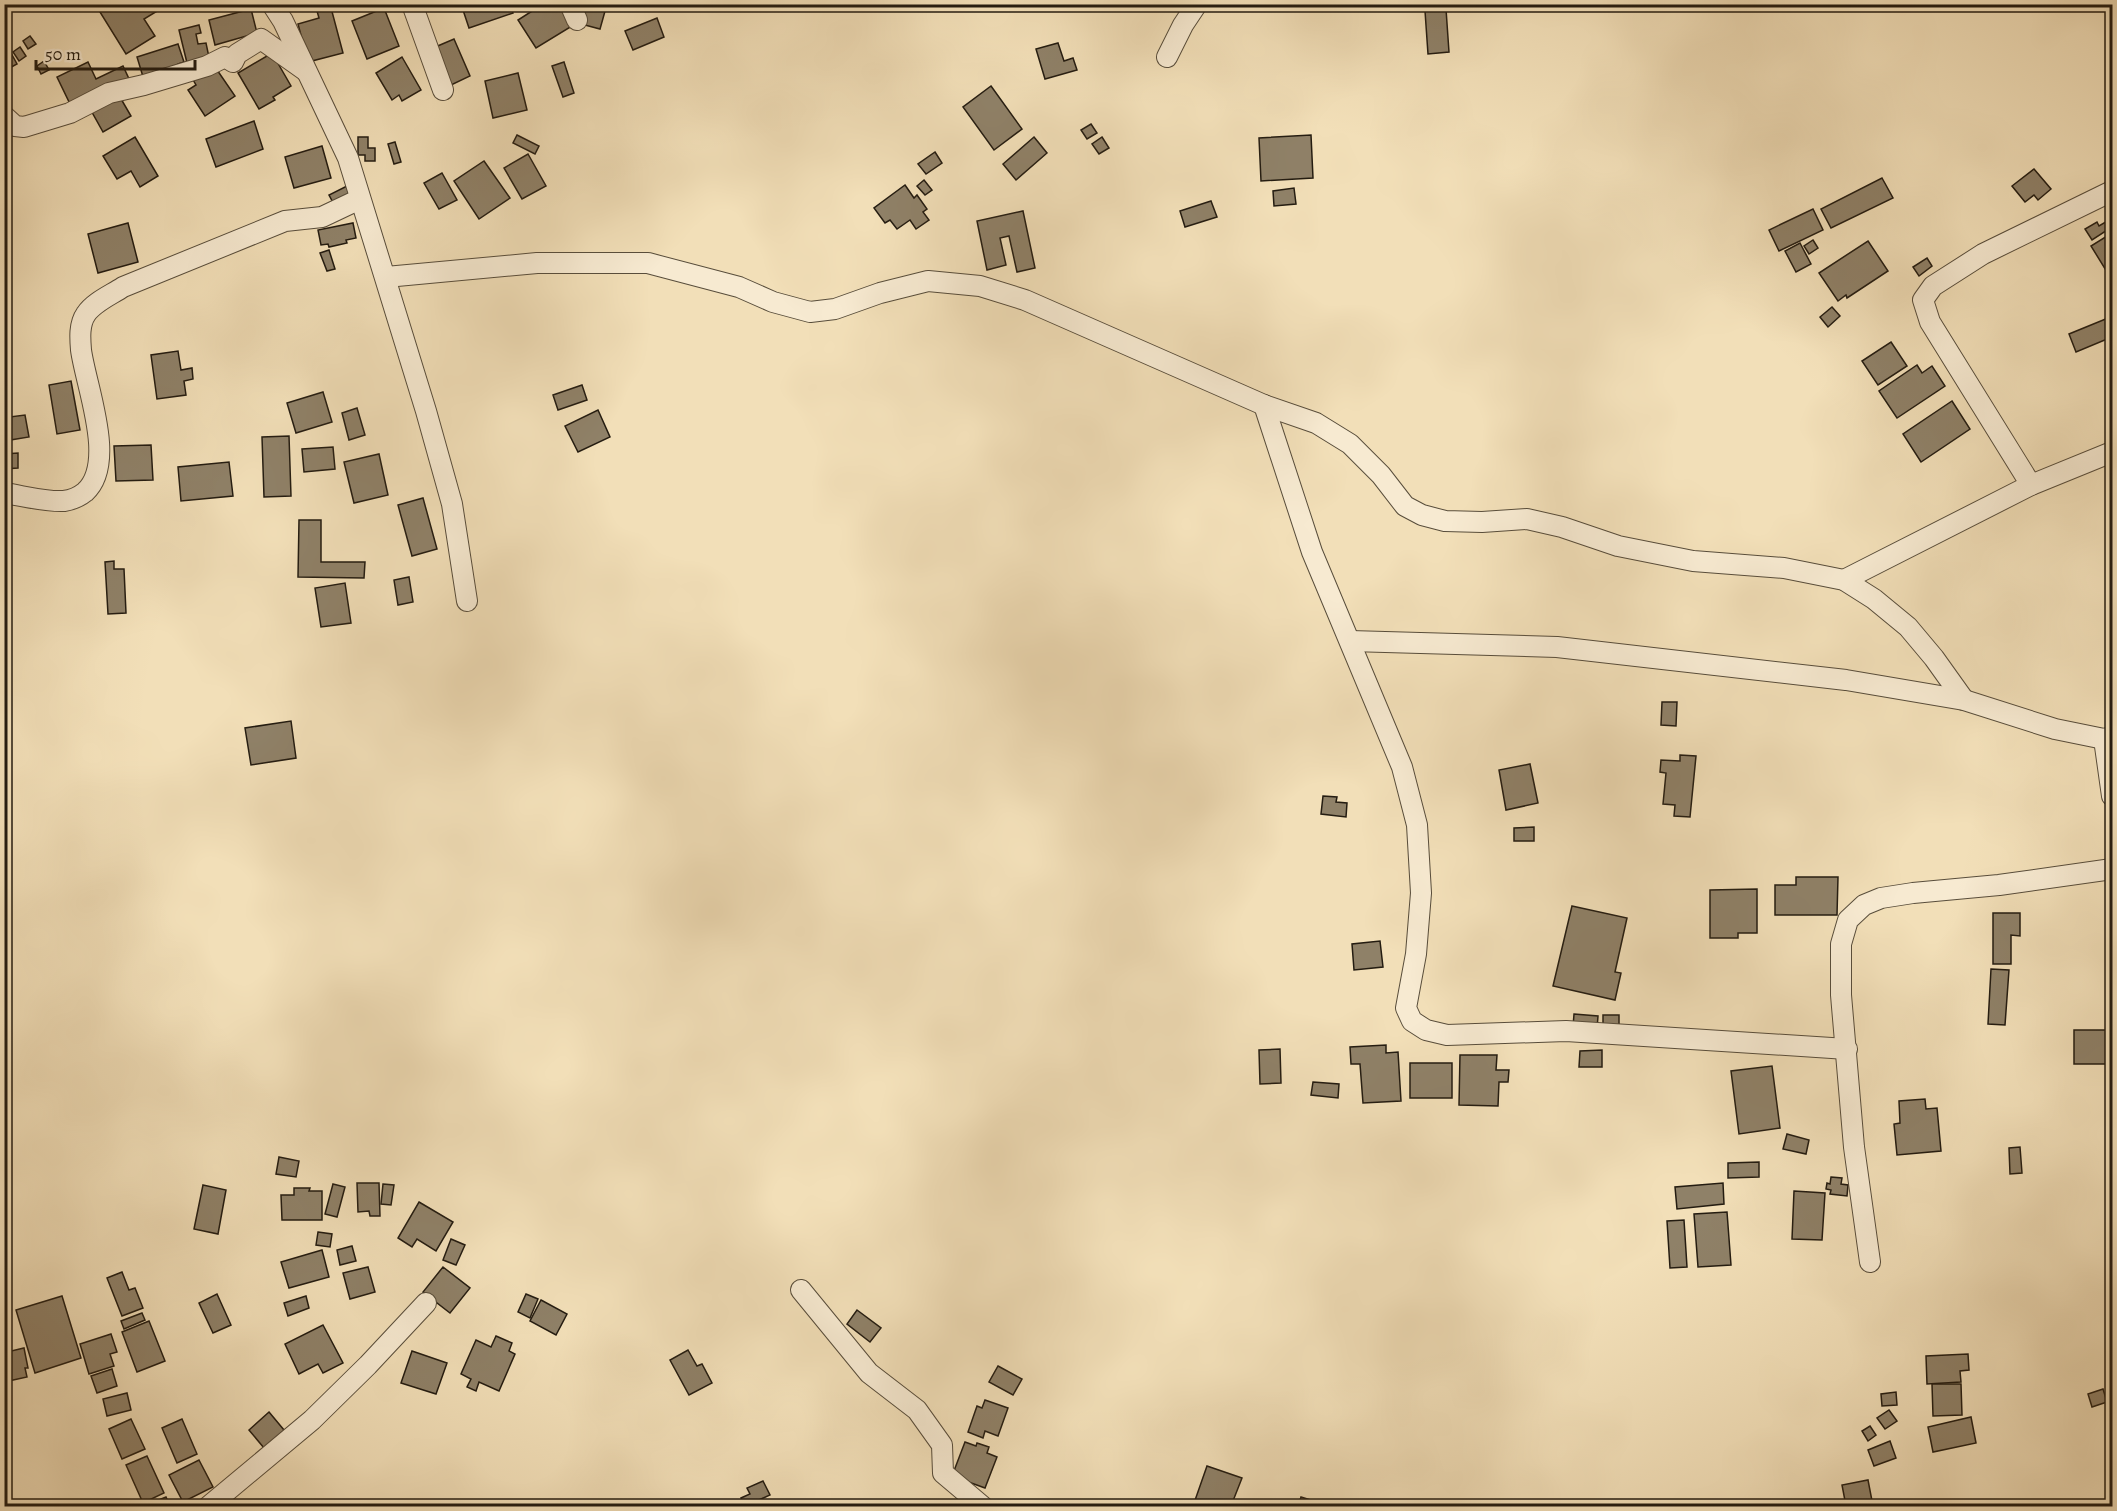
<svg xmlns="http://www.w3.org/2000/svg" width="2117" height="1511" viewBox="0 0 2117 1511" font-family="Alegreya,serif">
  <style>
    .building { fill: #8f8168; stroke: #241c11; stroke-width: 1.5 }
    .lines { fill: none; stroke-linecap: round; stroke-linejoin: round }
    .minor-casing { stroke: #584d3b; stroke-width: 22 }
    .minor { stroke: #f7ead1; stroke-width: 20 }
  </style>
  <rect width="100%" height="100%" fill="#f2dfb8"/>
  <filter id="stains"><feTurbulence type="fractalNoise" baseFrequency=".00333" numOctaves="4"/><feColorMatrix values="0 0 0 0 .2 0 0 0 0 .09 0 0 0 0 .02 0 0 0 .5 -.17"/></filter>
  <radialGradient id="worn" r=".72"><stop offset=".6" stop-color="#630" stop-opacity="0"/><stop offset="1" stop-color="#630" stop-opacity=".3"/></radialGradient>
  <!-- building -->
  <g class="building">
    <path d="M 95,4 L 156,4 L 159,10 L 144,19 L 155,36 L 126,54 Z"/>
    <path d="M 315,4 L 330,4 L 343,53 L 308,62 L 298,24 L 319,18 Z"/>
    <path d="M 461,4 L 510,4 L 513,13 L 469,28 Z"/>
    <path d="M 543,4 L 559,4 L 572,26 L 536,48 L 518,20 Z"/>
    <path d="M 587,4 L 607,4 L 600,29 L 581,24 Z"/>
    <path d="M 384,8 L 399,46 L 367,59 L 352,21 Z"/>
    <path d="M 251,9 L 257,33 L 215,45 L 209,20 Z"/>
    <path d="M 1446,9 L 1449,52 L 1428,54 L 1425,11 Z"/>
    <path d="M 657,18 L 664,37 L 633,50 L 625,31 Z"/>
    <path d="M 199,25 L 201,33 L 196,34 L 198,44 L 206,43 L 210,62 L 188,67 L 179,30 Z"/>
    <path d="M 30,36 L 36,44 L 28,49 L 23,41 Z"/>
    <path d="M 454,39 L 470,76 L 449,86 L 433,48 Z"/>
    <path d="M 1058,43 L 1064,61 L 1073,58 L 1077,70 L 1045,79 L 1036,49 Z"/>
    <path d="M 178,44 L 184,62 L 178,64 L 179,68 L 144,80 L 137,57 Z"/>
    <path d="M 20,47 L 26,56 L 19,61 L 13,52 Z"/>
    <path d="M 11,53 L 17,64 L 6,70 L 4,56 Z"/>
    <path d="M 272,53 L 291,86 L 273,97 L 275,100 L 259,109 L 238,73 Z"/>
    <path d="M 402,57 L 421,90 L 402,101 L 399,95 L 392,100 L 376,73 Z"/>
    <path d="M 44,61 L 49,70 L 41,74 L 37,66 Z"/>
    <path d="M 88,62 L 96,79 L 123,66 L 130,81 L 72,108 L 57,77 Z"/>
    <path d="M 564,62 L 574,93 L 563,97 L 552,66 Z"/>
    <path d="M 213,64 L 235,96 L 205,116 L 188,90 L 196,85 L 192,78 Z"/>
    <path d="M 518,73 L 527,110 L 493,118 L 485,81 Z"/>
    <path d="M 991,86 L 1022,129 L 994,150 L 963,107 Z"/>
    <path d="M 117,92 L 131,116 L 103,132 L 88,105 Z"/>
    <path d="M 254,121 L 263,149 L 216,167 L 206,139 Z"/>
    <path d="M 1091,124 L 1097,133 L 1087,139 L 1081,130 Z"/>
    <path d="M 517,135 L 539,146 L 535,154 L 513,143 Z"/>
    <path d="M 1311,135 L 1313,178 L 1261,181 L 1259,138 Z"/>
    <path d="M 135,137 L 158,176 L 140,187 L 131,171 L 117,179 L 103,156 Z"/>
    <path d="M 358,137 L 368,137 L 368,148 L 375,148 L 375,161 L 365,161 L 365,155 L 358,155 Z"/>
    <path d="M 1034,137 L 1047,153 L 1016,180 L 1003,164 Z"/>
    <path d="M 1102,137 L 1109,148 L 1099,154 L 1092,144 Z"/>
    <path d="M 395,142 L 401,162 L 394,164 L 388,144 Z"/>
    <path d="M 322,146 L 331,178 L 294,188 L 285,157 Z"/>
    <path d="M 935,152 L 942,163 L 926,174 L 918,164 Z"/>
    <path d="M 528,154 L 546,186 L 522,199 L 504,168 Z"/>
    <path d="M 484,161 L 510,198 L 479,219 L 454,181 Z"/>
    <path d="M 2034,169 L 2051,189 L 2038,200 L 2034,195 L 2025,202 L 2012,186 Z"/>
    <path d="M 442,173 L 457,200 L 439,209 L 424,183 Z"/>
    <path d="M 1882,178 L 1893,198 L 1831,228 L 1821,209 Z"/>
    <path d="M 924,180 L 932,190 L 925,195 L 917,186 Z"/>
    <path d="M 905,185 L 914,198 L 917,195 L 927,209 L 923,212 L 929,220 L 916,229 L 910,220 L 897,229 L 890,220 L 885,223 L 874,208 Z"/>
    <path d="M 347,186 L 354,198 L 336,208 L 329,195 Z"/>
    <path d="M 1294,188 L 1296,204 L 1274,206 L 1273,191 Z"/>
    <path d="M 1211,201 L 1217,217 L 1185,227 L 1180,211 Z"/>
    <path d="M 1813,209 L 1823,230 L 1779,251 L 1769,230 Z"/>
    <path d="M 1023,211 L 1035,268 L 1017,272 L 1009,236 L 1000,238 L 1006,265 L 987,270 L 977,221 Z"/>
    <path d="M 2109,220 L 2112,227 L 2092,240 L 2085,229 L 2097,222 L 2099,226 Z"/>
    <path d="M 128,223 L 138,262 L 98,273 L 88,234 Z"/>
    <path d="M 353,223 L 356,238 L 346,240 L 347,243 L 329,247 L 328,244 L 321,245 L 318,230 Z"/>
    <path d="M 2107,236 L 2112,245 L 2112,280 L 2091,246 Z"/>
    <path d="M 1813,240 L 1818,248 L 1809,254 L 1804,246 Z"/>
    <path d="M 1868,241 L 1888,271 L 1847,298 L 1846,295 L 1838,301 L 1819,273 Z"/>
    <path d="M 1800,243 L 1811,264 L 1796,272 L 1785,251 Z"/>
    <path d="M 329,250 L 335,269 L 327,271 L 320,253 Z"/>
    <path d="M 1927,258 L 1932,266 L 1919,276 L 1913,267 Z"/>
    <path d="M 1832,307 L 1840,316 L 1828,327 L 1820,317 Z"/>
    <path d="M 2108,318 L 2112,330 L 2112,337 L 2076,352 L 2069,334 Z"/>
    <path d="M 1891,342 L 1907,366 L 1878,385 L 1862,361 Z"/>
    <path d="M 178,351 L 181,370 L 192,368 L 193,379 L 184,381 L 186,395 L 157,399 L 151,355 Z"/>
    <path d="M 1917,365 L 1922,373 L 1932,366 L 1945,386 L 1897,418 L 1879,391 Z"/>
    <path d="M 71,381 L 80,430 L 57,434 L 49,385 Z"/>
    <path d="M 582,385 L 587,400 L 558,410 L 553,395 Z"/>
    <path d="M 323,392 L 332,422 L 296,433 L 287,403 Z"/>
    <path d="M 1952,401 L 1970,429 L 1921,462 L 1903,434 Z"/>
    <path d="M 9,405 L 10,417 L 25,415 L 29,437 L 4,441 L 4,406 Z"/>
    <path d="M 357,408 L 365,435 L 349,440 L 342,413 Z"/>
    <path d="M 598,410 L 610,437 L 578,452 L 565,426 Z"/>
    <path d="M 289,436 L 291,496 L 264,497 L 262,437 Z"/>
    <path d="M 151,445 L 153,480 L 116,481 L 114,446 Z"/>
    <path d="M 333,447 L 335,469 L 304,472 L 302,449 Z"/>
    <path d="M 18,453 L 18,468 L 4,469 L 4,454 Z"/>
    <path d="M 379,454 L 388,495 L 354,503 L 344,462 Z"/>
    <path d="M 229,462 L 233,496 L 181,501 L 178,467 Z"/>
    <path d="M 423,498 L 437,549 L 412,556 L 398,505 Z"/>
    <path d="M 299,520 L 321,520 L 321,562 L 365,562 L 364,578 L 298,577 Z"/>
    <path d="M 114,561 L 114,569 L 124,569 L 126,613 L 108,614 L 105,562 Z"/>
    <path d="M 409,577 L 413,602 L 398,605 L 394,580 Z"/>
    <path d="M 345,583 L 351,623 L 321,627 L 315,588 Z"/>
    <path d="M 1662,702 L 1677,702 L 1676,726 L 1661,725 Z"/>
    <path d="M 291,721 L 296,758 L 251,765 L 245,728 Z"/>
    <path d="M 1680,755 L 1696,756 L 1690,817 L 1674,816 L 1675,805 L 1663,804 L 1666,773 L 1660,772 L 1661,760 L 1680,761 Z"/>
    <path d="M 1530,764 L 1538,803 L 1506,810 L 1499,770 Z"/>
    <path d="M 1323,796 L 1337,797 L 1336,802 L 1347,803 L 1346,817 L 1321,814 Z"/>
    <path d="M 1534,827 L 1534,841 L 1514,841 L 1514,828 Z"/>
    <path d="M 1796,877 L 1838,877 L 1837,915 L 1775,915 L 1775,885 L 1796,885 Z"/>
    <path d="M 1757,889 L 1757,933 L 1738,933 L 1738,938 L 1710,938 L 1710,890 Z"/>
    <path d="M 1572,906 L 1627,918 L 1615,972 L 1621,973 L 1615,1000 L 1553,986 Z"/>
    <path d="M 1993,913 L 2020,913 L 2020,936 L 2011,935 L 2011,964 L 1993,964 Z"/>
    <path d="M 1380,941 L 1383,967 L 1354,970 L 1352,944 Z"/>
    <path d="M 1991,969 L 2009,970 L 2005,1025 L 1988,1024 Z"/>
    <path d="M 1574,1014 L 1598,1016 L 1597,1029 L 1573,1027 Z"/>
    <rect x="1603" y="1015" width="16" height="16"/>
    <rect x="2074" y="1030" width="33" height="34"/>
    <path d="M 1386,1045 L 1386,1053 L 1398,1052 L 1401,1101 L 1363,1103 L 1360,1064 L 1351,1064 L 1350,1047 Z"/>
    <path d="M 1280,1049 L 1281,1083 L 1260,1084 L 1259,1050 Z"/>
    <path d="M 1602,1050 L 1602,1067 L 1579,1067 L 1580,1051 Z"/>
    <path d="M 1460,1055 L 1497,1055 L 1496,1070 L 1509,1070 L 1508,1082 L 1499,1082 L 1498,1106 L 1459,1105 Z"/>
    <rect x="1410" y="1063" width="42" height="35"/>
    <path d="M 1772,1066 L 1780,1128 L 1739,1134 L 1731,1071 Z"/>
    <path d="M 1313,1082 L 1339,1084 L 1338,1098 L 1311,1095 Z"/>
    <path d="M 1925,1099 L 1926,1109 L 1937,1108 L 1941,1151 L 1897,1155 L 1894,1124 L 1900,1123 L 1899,1101 Z"/>
    <path d="M 1787,1134 L 1809,1140 L 1806,1154 L 1783,1149 Z"/>
    <path d="M 2020,1147 L 2022,1173 L 2010,1174 L 2009,1148 Z"/>
    <path d="M 279,1157 L 299,1161 L 296,1177 L 276,1174 Z"/>
    <path d="M 1759,1162 L 1759,1177 L 1728,1178 L 1728,1163 Z"/>
    <path d="M 1831,1177 L 1842,1178 L 1841,1184 L 1848,1185 L 1847,1196 L 1830,1194 L 1831,1190 L 1826,1189 L 1827,1183 L 1830,1184 Z"/>
    <path d="M 357,1183 L 379,1183 L 380,1216 L 370,1216 L 369,1211 L 358,1212 Z"/>
    <path d="M 1723,1183 L 1724,1204 L 1677,1209 L 1675,1187 Z"/>
    <path d="M 333,1184 L 345,1187 L 337,1217 L 325,1214 Z"/>
    <path d="M 383,1184 L 394,1185 L 391,1205 L 381,1204 Z"/>
    <path d="M 203,1185 L 226,1190 L 218,1234 L 194,1229 Z"/>
    <path d="M 294,1188 L 310,1188 L 309,1191 L 322,1191 L 322,1220 L 282,1220 L 281,1195 L 294,1195 Z"/>
    <path d="M 1794,1191 L 1825,1193 L 1822,1240 L 1792,1239 Z"/>
    <path d="M 419,1202 L 453,1222 L 436,1251 L 417,1239 L 412,1247 L 398,1238 Z"/>
    <path d="M 1727,1212 L 1731,1265 L 1698,1267 L 1694,1214 Z"/>
    <path d="M 1684,1220 L 1687,1267 L 1670,1268 L 1667,1221 Z"/>
    <path d="M 318,1232 L 332,1234 L 330,1247 L 316,1245 Z"/>
    <path d="M 451,1239 L 465,1245 L 456,1265 L 443,1260 Z"/>
    <path d="M 352,1246 L 356,1261 L 340,1265 L 337,1250 Z"/>
    <path d="M 322,1250 L 329,1277 L 289,1288 L 281,1262 Z"/>
    <path d="M 368,1267 L 375,1292 L 350,1299 L 343,1273 Z"/>
    <path d="M 443,1267 L 470,1288 L 450,1313 L 423,1292 Z"/>
    <path d="M 122,1272 L 129,1290 L 135,1288 L 143,1308 L 122,1316 L 107,1278 Z"/>
    <path d="M 217,1294 L 231,1325 L 213,1333 L 199,1303 Z"/>
    <path d="M 526,1294 L 538,1299 L 530,1318 L 518,1312 Z"/>
    <path d="M 62,1296 L 81,1358 L 35,1373 L 16,1310 Z"/>
    <path d="M 306,1296 L 309,1308 L 288,1316 L 284,1303 Z"/>
    <path d="M 541,1300 L 567,1314 L 556,1335 L 530,1321 Z"/>
    <path d="M 857,1310 L 881,1328 L 870,1342 L 847,1324 Z"/>
    <path d="M 142,1313 L 145,1320 L 124,1329 L 121,1321 Z"/>
    <path d="M 149,1321 L 165,1361 L 137,1372 L 122,1332 Z"/>
    <path d="M 323,1325 L 343,1363 L 323,1373 L 318,1364 L 299,1374 L 285,1344 Z"/>
    <path d="M 111,1334 L 117,1352 L 110,1354 L 114,1366 L 89,1374 L 80,1344 Z"/>
    <path d="M 496,1336 L 512,1343 L 509,1351 L 515,1354 L 499,1391 L 479,1382 L 476,1391 L 467,1387 L 471,1379 L 461,1374 L 476,1340 L 491,1347 Z"/>
    <path d="M 24,1348 L 28,1368 L 25,1368 L 27,1377 L 4,1382 L 4,1355 L 11,1354 L 11,1351 Z"/>
    <path d="M 688,1350 L 697,1366 L 702,1364 L 712,1383 L 689,1395 L 670,1360 Z"/>
    <path d="M 412,1351 L 447,1363 L 436,1394 L 401,1383 Z"/>
    <path d="M 1968,1354 L 1969,1370 L 1960,1371 L 1961,1382 L 1927,1384 L 1926,1356 Z"/>
    <path d="M 998,1366 L 1022,1379 L 1013,1395 L 989,1382 Z"/>
    <path d="M 112,1369 L 117,1386 L 97,1393 L 91,1376 Z"/>
    <path d="M 1932,1384 L 1961,1384 L 1962,1415 L 1933,1416 Z"/>
    <path d="M 2103,1389 L 2107,1402 L 2092,1407 L 2088,1394 Z"/>
    <path d="M 1896,1392 L 1897,1405 L 1882,1406 L 1881,1394 Z"/>
    <path d="M 127,1393 L 131,1410 L 107,1416 L 103,1399 Z"/>
    <path d="M 985,1400 L 1008,1408 L 998,1436 L 985,1431 L 983,1438 L 968,1432 L 977,1406 L 982,1408 Z"/>
    <path d="M 1889,1410 L 1897,1421 L 1885,1429 L 1877,1418 Z"/>
    <path d="M 269,1412 L 289,1436 L 269,1454 L 249,1430 Z"/>
    <path d="M 1971,1417 L 1976,1443 L 1933,1452 L 1928,1427 Z"/>
    <path d="M 131,1419 L 145,1449 L 122,1459 L 109,1429 Z"/>
    <path d="M 182,1419 L 197,1454 L 177,1463 L 162,1428 Z"/>
    <path d="M 1870,1426 L 1876,1435 L 1868,1441 L 1862,1431 Z"/>
    <path d="M 1890,1441 L 1896,1458 L 1874,1466 L 1868,1450 Z"/>
    <path d="M 965,1442 L 976,1446 L 977,1443 L 989,1447 L 987,1453 L 997,1457 L 985,1488 L 952,1476 Z"/>
    <path d="M 147,1456 L 164,1493 L 143,1503 L 126,1465 Z"/>
    <path d="M 199,1460 L 213,1487 L 183,1502 L 169,1475 Z"/>
    <path d="M 1207,1466 L 1242,1478 L 1231,1506 L 1193,1506 Z"/>
    <path d="M 1868,1480 L 1873,1506 L 1846,1506 L 1842,1485 Z"/>
    <path d="M 763,1481 L 770,1495 L 752,1503 L 754,1506 L 735,1506 L 743,1503 L 741,1498 L 750,1494 L 747,1488 Z"/>
    <path d="M 166,1497 L 170,1506 L 153,1506 L 151,1503 Z"/>
    <path d="M 1301,1497 L 1330,1506 L 1298,1506 Z"/>
  </g>
  <g class="lines">
    <!-- minor casing -->
    <g class="minor-casing">
      <g id="minor">
        <path d="M 272,4 L 283,21 L 348,158 L 426,411 L 452,504 L 467,601"/>
        <path d="M 412,4 L 443,90"/>
        <path d="M 570,4 L 577,20"/>
        <path d="M 1167,57 L 1183,25 L 1197,4"/>
        <path d="M 4,116 L 15,126 L 24,127 L 70,113 L 109,93 L 144,85 L 207,66 L 225,57 L 233,62 L 237,54 L 261,39 L 306,71"/>
        <path d="M 386,277 L 537,263 L 648,263 L 739,287 L 773,302 L 810,312 L 835,309 L 880,293 L 928,281 L 980,286 L 1025,300 L 1264,405 L 1316,423 L 1350,444 L 1381,475 L 1405,506 L 1422,515 L 1445,521 L 1482,522 L 1527,519 L 1562,527 L 1618,546 L 1693,561 L 1784,568 L 1844,580 L 1874,599 L 1908,627 L 1934,658 L 1964,700"/>
        <path d="M 1264,405 L 1312,552 L 1402,767 L 1417,825 L 1421,893 L 1416,954 L 1406,1008 L 1412,1021 L 1426,1030 L 1447,1035 L 1566,1031 L 1847,1049"/>
        <path d="M 2031,485 L 1930,322 L 1923,300 L 1933,286 L 1983,254 L 2112,191"/>
        <path d="M 4,493 C 24,496 45,502 64,501 C 71,500 80,496 85,492 C 117,463 86,387 81,350 C 80,338 79,324 86,314 C 94,302 111,295 123,287 L 285,221 L 322,217 L 360,199"/>
        <path d="M 1844,580 L 2031,485 L 2112,452"/>
        <path d="M 1350,641 L 1557,647 L 1846,680 L 1964,700 L 2055,729 L 2104,739 L 2112,737"/>
        <path d="M 2104,739 L 2112,796"/>
        <path d="M 1870,1262 L 1854,1147 L 1841,995 L 1841,944 L 1848,920 L 1864,905 L 1881,898 L 1913,893 L 1999,885 L 2112,869"/>
        <path d="M 801,1290 L 869,1373 L 917,1410 L 942,1445 L 943,1473 L 982,1506"/>
        <path d="M 209,1506 L 312,1420 L 368,1365 L 426,1303"/>
      </g>
    </g>
    <!-- minor -->
    <use href="#minor" class="minor"/>
  </g>
  <!-- margin -->
  <rect width="2117" height="1511" fill="none" stroke="#f2dfb8" stroke-width="24"/>
  <rect x="6" y="6" width="2105" height="1499" fill="none" stroke="#241c11" stroke-width="3"/>
  <rect x="12" y="12" width="2093" height="1487" fill="none" stroke="#241c11" stroke-width="1.5"/>
  <!-- scale -->
  <path d="M36 60v9h159v-9" fill="none" stroke="#241c11" stroke-width="3"/>
  <text x="45" y="60" font-size="18" fill="#241c11" stroke="#f7ead1" stroke-width="4.5" paint-order="stroke">50 m</text>
  <rect width="100%" height="100%" filter="url(#stains)"/>
  <rect width="100%" height="100%" fill="url(#worn)"/>
</svg>
